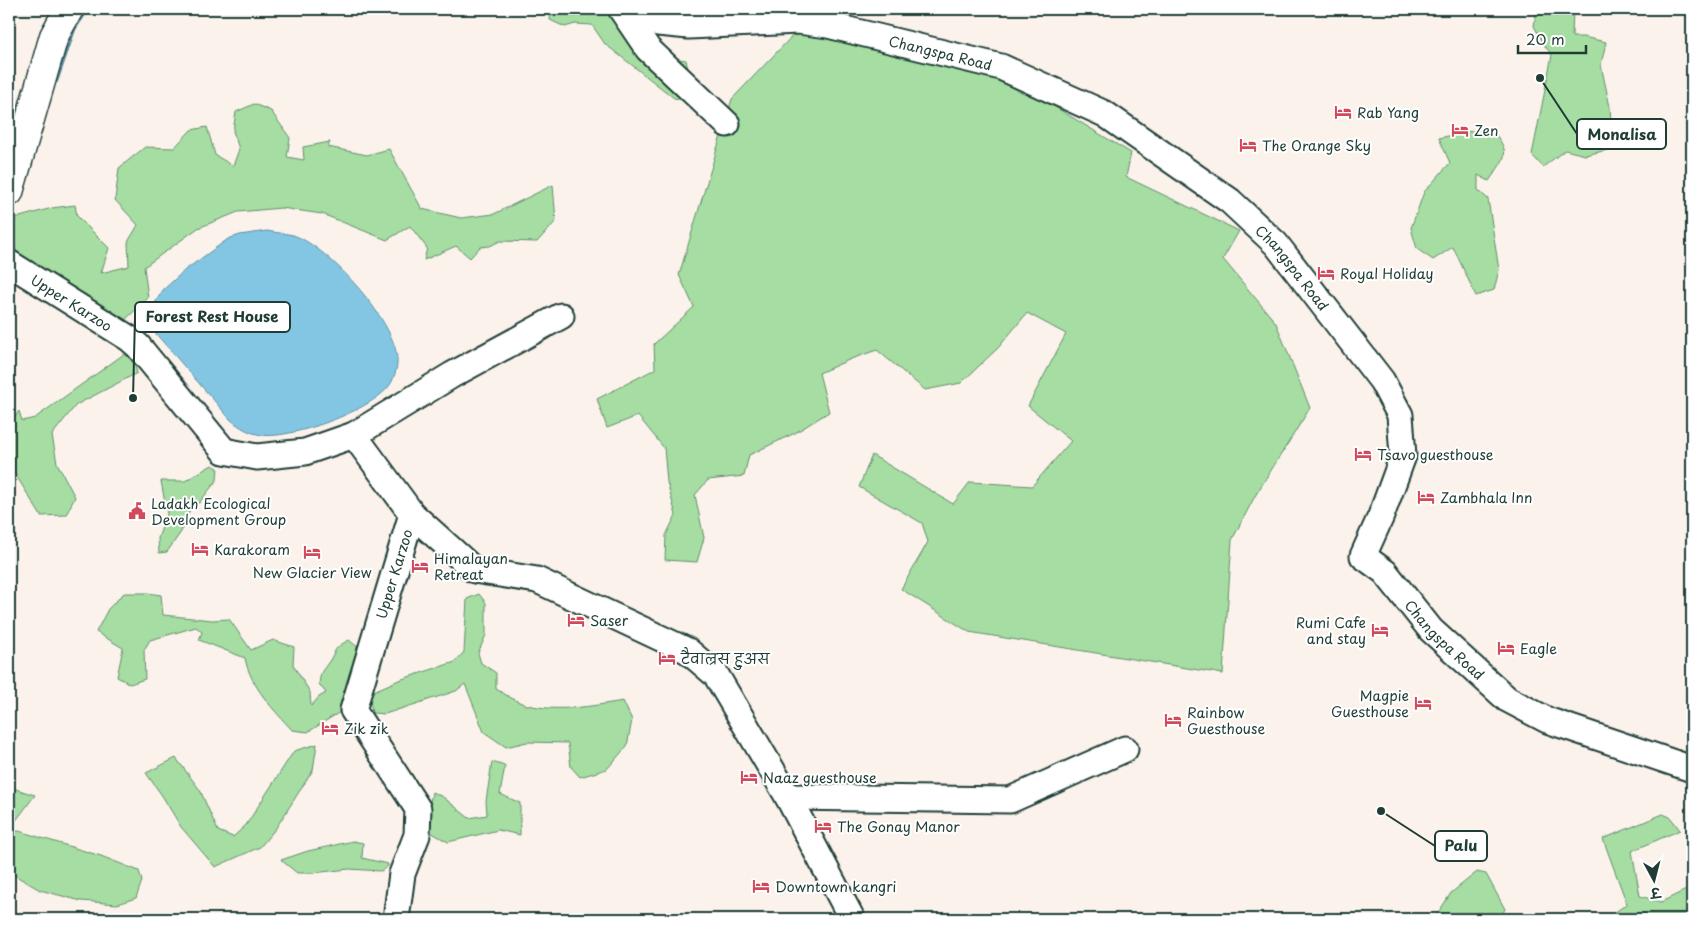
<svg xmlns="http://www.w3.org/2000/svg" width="1701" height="928" viewBox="0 0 1701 928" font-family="'Playpen Sans','Playpen Sans Deva',sans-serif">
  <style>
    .green { fill: #a5dda2; stroke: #628d6b }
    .water { fill: #83c6e4; stroke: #5b8f9e }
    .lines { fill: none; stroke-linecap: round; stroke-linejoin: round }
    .stream { stroke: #5b8f9e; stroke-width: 7 }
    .minor-casing { stroke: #1f3d34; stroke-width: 29 }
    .secondary-casing { stroke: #1f3d34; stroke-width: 31 }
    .minor { stroke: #fff; stroke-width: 25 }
    .secondary { stroke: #fff; stroke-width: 28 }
    .labels { text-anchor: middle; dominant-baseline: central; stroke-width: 4; stroke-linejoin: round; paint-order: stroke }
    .street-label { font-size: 14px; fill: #1f3d34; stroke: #fff }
    .poi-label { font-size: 14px; fill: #1f3d34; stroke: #fff; text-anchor: start }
    .leader { fill: none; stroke: #1f3d34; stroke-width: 2 }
    .callout-dot { fill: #1f3d34; stroke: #fff; stroke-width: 2 }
    .callout { fill: #fff; stroke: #1f3d34; stroke-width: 2 }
    .callout-label { font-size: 15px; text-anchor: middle; font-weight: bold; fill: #1f3d34 }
  </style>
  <rect width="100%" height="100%" fill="#fcf2ec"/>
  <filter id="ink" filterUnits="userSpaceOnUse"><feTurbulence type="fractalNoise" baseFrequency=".02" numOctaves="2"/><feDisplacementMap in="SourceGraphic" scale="10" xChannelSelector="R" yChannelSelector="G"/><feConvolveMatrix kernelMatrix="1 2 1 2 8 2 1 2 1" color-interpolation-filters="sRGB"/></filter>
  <g filter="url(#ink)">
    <!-- green -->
    <g class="green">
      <path d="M 551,9 L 629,9 L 656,49 L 672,58 L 686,60 L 696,104 L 674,98 L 605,44 L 592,25 L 575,24 L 565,27 L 550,20 Z"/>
      <path d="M 1537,9 L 1573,9 L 1572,37 L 1583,37 L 1606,42 L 1601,65 L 1610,107 L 1613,149 L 1585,155 L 1565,150 L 1543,167 L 1532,155 L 1552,55 L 1545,46 L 1534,26 Z"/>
      <path d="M 796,32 L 1009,79 L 1131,153 L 1126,177 L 1239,231 L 1223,259 L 1276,323 L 1310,408 L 1255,496 L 1232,540 L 1223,674 L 969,632 L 901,589 L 928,542 L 922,523 L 859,487 L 872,455 L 953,504 L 970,482 L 1032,486 L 1071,441 L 1028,406 L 1066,334 L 1027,313 L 998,348 L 961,383 L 925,390 L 877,350 L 851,359 L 819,373 L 829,412 L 795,433 L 749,455 L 744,476 L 708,480 L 695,495 L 704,538 L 697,562 L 665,560 L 666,535 L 676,515 L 667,482 L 664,448 L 638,416 L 607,428 L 597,399 L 655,369 L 654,344 L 694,307 L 679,275 L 732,99 Z"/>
      <path d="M 254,104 L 271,111 L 290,138 L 287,157 L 304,160 L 303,147 L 330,142 L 328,147 L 367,155 L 389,149 L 422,209 L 461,218 L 494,214 L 553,185 L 556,221 L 537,242 L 500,241 L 490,246 L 480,247 L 470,258 L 456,246 L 424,260 L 427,248 L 410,226 L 387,240 L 322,214 L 281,208 L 238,212 L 198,228 L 144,267 L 148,298 L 124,321 L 36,270 L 16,252 L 9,220 L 52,208 L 75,205 L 77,216 L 109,248 L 101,273 L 129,266 L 128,242 L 138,225 L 115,200 L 119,168 L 145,147 L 174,148 L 191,130 L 207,127 L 215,155 L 233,166 L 239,149 L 233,131 L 236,112 Z"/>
      <path d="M 1490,127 C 1511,154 1508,154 1489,181 L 1478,175 L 1478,190 L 1488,199 L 1499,270 L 1494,290 L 1476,296 L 1453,247 L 1433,260 L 1417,249 L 1411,228 L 1424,192 L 1450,163 L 1439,138 Z"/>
      <path d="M 124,354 L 134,361 L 137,373 L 76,405 L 52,435 L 57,463 L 75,497 L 66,515 L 41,516 L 9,464 L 9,421 L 11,422 L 19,411 L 22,421 L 35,418 Z"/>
      <path d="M 212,465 L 218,468 L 217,480 L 199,503 L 192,504 L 181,532 L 167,552 L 159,553 L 158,538 L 167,514 L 161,481 L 185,481 Z"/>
      <path d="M 124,593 L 148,593 L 161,595 L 163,615 L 212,620 L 229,619 L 251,650 L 273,640 L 294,647 L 293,665 L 310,692 L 311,706 L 319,697 L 326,693 L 319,684 C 321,669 322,672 330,660 C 337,647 336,647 349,640 L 361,650 L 359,664 L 340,712 L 308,732 L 292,730 C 274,710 250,686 245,658 L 199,640 L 202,632 L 196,627 L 150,640 L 144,650 L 145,679 L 130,684 L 117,677 L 123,648 L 96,632 L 108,609 Z"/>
      <path d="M 479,594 L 486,603 L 486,635 L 478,653 L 481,663 L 496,673 L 496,689 C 505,694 515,701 524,704 C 556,713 592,706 623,701 L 632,720 L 627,746 L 607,769 L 580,777 L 571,767 L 568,743 L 527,742 L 506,747 L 484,732 L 465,684 L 456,691 L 385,714 L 372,713 L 369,693 L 399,680 L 455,662 L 464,652 L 467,599 Z"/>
      <path d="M 317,744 L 313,770 L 276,828 L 260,847 L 215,867 L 181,827 L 163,797 L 146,773 L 176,758 L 200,790 L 218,831 L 233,837 L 246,825 L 294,751 Z"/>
      <path d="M 492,762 L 505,766 L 500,794 L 520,803 L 520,835 L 498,830 L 448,842 L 425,829 L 432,792 L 443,797 L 469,818 L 487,815 L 486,801 Z"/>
      <path d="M 9,787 L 35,795 L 9,830 Z"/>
      <path d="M 1663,814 L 1670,817 L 1680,830 L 1632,851 L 1640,896 L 1661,902 L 1684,891 L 1692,889 L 1692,919 L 1605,919 L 1627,904 L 1603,839 Z"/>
      <path d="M 19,831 L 101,856 L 139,871 L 142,881 L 136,898 L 117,904 L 81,901 L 40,890 L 9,872 L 9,832 Z"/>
      <path d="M 353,841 L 363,843 L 362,858 L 388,864 L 388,866 L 381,871 L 349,869 L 313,873 L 297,873 L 281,860 L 308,851 Z"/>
      <path d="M 1477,872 L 1486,874 L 1505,909 L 1500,919 L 1434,919 L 1451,893 Z"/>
    </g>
    <!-- water -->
    <path class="water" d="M 267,231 C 276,233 285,233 293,235 C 328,246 401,326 397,364 C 397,368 395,374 393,379 C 384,407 290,440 262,435 C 249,433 241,428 231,420 L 156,334 L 152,314 L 156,301 L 163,290 L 185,270 L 228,239 L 240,235 Z"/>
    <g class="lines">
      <!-- stream -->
      <path class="stream" d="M 55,80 L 73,28 L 86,9"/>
      <!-- minor casing -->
      <g class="minor-casing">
        <g id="minor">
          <path d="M 621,9 L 648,49 L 727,124"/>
          <path id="s1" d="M 633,9 L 658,23 L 689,26 L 798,21 L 828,25 L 1001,67 L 1105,114 L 1230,201 L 1276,244 L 1382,381 L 1400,415 L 1403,456 L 1381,516 L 1363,556 L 1385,572 L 1431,630 L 1507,699 L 1547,720 L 1692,769"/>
          <path id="s2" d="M 9,263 L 130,339 L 138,346 L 224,451 L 257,457 L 305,452 L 354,435 L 412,514 L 353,710 L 418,809 L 417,835 L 402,874 L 396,919"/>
          <path d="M 354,435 L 452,375 L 561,316"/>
          <path d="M 412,514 L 474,570 L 537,580 L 688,651 L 716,675 L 788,797 L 852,919"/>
          <path d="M 788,797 L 1010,800 L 1125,749"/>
        </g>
      </g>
      <!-- secondary casing -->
      <g class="secondary-casing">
        <path id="secondary" d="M 9,192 L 54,36 L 69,9"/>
      </g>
      <!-- minor -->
      <use href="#minor" class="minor"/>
      <!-- secondary -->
      <use href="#secondary" class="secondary"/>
    </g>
  </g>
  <!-- icons -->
  <defs>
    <g id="hotel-bare" transform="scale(1.35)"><path d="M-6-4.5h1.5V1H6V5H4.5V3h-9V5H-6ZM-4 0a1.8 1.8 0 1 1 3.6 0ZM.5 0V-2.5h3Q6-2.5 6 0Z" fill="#d1495b" stroke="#fff" stroke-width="2.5" paint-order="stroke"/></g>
    <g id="civic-bare" transform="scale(1.35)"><path d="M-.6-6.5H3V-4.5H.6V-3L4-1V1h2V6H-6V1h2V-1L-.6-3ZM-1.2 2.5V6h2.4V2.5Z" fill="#d1495b" stroke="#fff" stroke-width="2.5" paint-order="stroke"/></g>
  </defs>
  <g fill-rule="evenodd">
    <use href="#hotel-bare" x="1343" y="112"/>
    <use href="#hotel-bare" x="1460" y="130"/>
    <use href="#hotel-bare" x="1248" y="145"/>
    <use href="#hotel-bare" x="1326" y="273"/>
    <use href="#hotel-bare" x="1363" y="454"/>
    <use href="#hotel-bare" x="1426" y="497"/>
    <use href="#civic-bare" x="137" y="511"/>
    <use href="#hotel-bare" x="200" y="549"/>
    <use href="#hotel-bare" x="312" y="552"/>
    <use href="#hotel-bare" x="420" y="566"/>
    <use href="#hotel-bare" x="576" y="620"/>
    <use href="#hotel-bare" x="1380" y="630"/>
    <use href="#hotel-bare" x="1506" y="648"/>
    <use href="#hotel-bare" x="667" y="658"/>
    <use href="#hotel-bare" x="1423" y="703"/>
    <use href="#hotel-bare" x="1173" y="720"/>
    <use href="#hotel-bare" x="330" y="728"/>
    <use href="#hotel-bare" x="749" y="777"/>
    <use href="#hotel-bare" x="823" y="826"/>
    <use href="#hotel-bare" x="761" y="886"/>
  </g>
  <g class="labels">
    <!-- street labels -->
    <g class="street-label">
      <text stroke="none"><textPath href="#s1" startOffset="315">Changspa Road</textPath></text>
      <text stroke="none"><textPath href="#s1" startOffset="735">Changspa Road</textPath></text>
      <text stroke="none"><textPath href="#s2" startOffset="74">Upper Karzoo</textPath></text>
      <text transform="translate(394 574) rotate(-73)">Upper Karzoo</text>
      <text stroke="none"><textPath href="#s1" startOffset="1185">Changspa Road</textPath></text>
    </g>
    <!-- poi labels -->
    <g class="poi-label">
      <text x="1357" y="112">Rab Yang</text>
      <text x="1474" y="130">Zen</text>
      <text x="1262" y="145">The Orange Sky</text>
      <text x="1340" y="273">Royal Holiday</text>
      <text x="1377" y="454">Tsavo guesthouse</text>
      <text x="1440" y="497">Zambhala Inn</text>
      <text x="151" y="503">Ladakh Ecological<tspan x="151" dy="16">Development Group</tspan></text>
      <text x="214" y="549">Karakoram</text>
      <text x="434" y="558">Himalayan<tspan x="434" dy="16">Retreat</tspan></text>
      <text x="312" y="572" text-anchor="middle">New Glacier View</text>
      <text x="590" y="620">Saser</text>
      <text x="1366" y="622" text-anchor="end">Rumi Cafe<tspan x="1366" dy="16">and stay</tspan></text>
      <text x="1520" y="648">Eagle</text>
      <text x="681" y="658">टैवाल्रस हुअस</text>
      <text x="1409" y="695" text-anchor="end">Magpie<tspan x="1409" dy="16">Guesthouse</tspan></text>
      <text x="1187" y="712">Rainbow<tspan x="1187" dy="16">Guesthouse</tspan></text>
      <text x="344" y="728">Zik zik</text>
      <text x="763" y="777">Naaz guesthouse</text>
      <text x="837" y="826">The Gonay Manor</text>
      <text x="775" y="886">Downtown kangri</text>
    </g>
  </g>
  <!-- callouts -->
  <path class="leader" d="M1540 78L1577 134M133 398L135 317M1381 811L1435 846"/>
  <g class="callout-dot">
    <circle cx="1540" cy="78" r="5"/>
    <circle cx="133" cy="398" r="5"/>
    <circle cx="1381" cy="811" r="5"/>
  </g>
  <g class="callout">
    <rect x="1577" y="119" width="89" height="30" rx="5"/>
    <rect x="135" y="302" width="155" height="30" rx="5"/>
    <rect x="1435" y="831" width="52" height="30" rx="5"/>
  </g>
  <g class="callout-label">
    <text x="1622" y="140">Monalisa</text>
    <text x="212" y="322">Forest Rest House</text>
    <text x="1461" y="851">Palu</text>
  </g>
  <!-- margin -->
  <rect width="1701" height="928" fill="none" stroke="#fff" stroke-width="30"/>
  <rect x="15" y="15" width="1671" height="898" fill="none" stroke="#1f3d34" stroke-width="2" filter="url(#ink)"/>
  <!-- north arrow -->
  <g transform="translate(1654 880) rotate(173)" stroke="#ffffff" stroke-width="4" paint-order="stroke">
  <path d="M0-4L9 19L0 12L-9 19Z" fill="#1f3d34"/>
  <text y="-8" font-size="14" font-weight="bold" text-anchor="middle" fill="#1f3d34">उ</text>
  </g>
  <!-- scale -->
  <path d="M1518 45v8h68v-8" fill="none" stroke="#1f3d34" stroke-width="2.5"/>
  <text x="1526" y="45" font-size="15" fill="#1f3d34" stroke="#ffffff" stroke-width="4" paint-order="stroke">20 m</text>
</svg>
